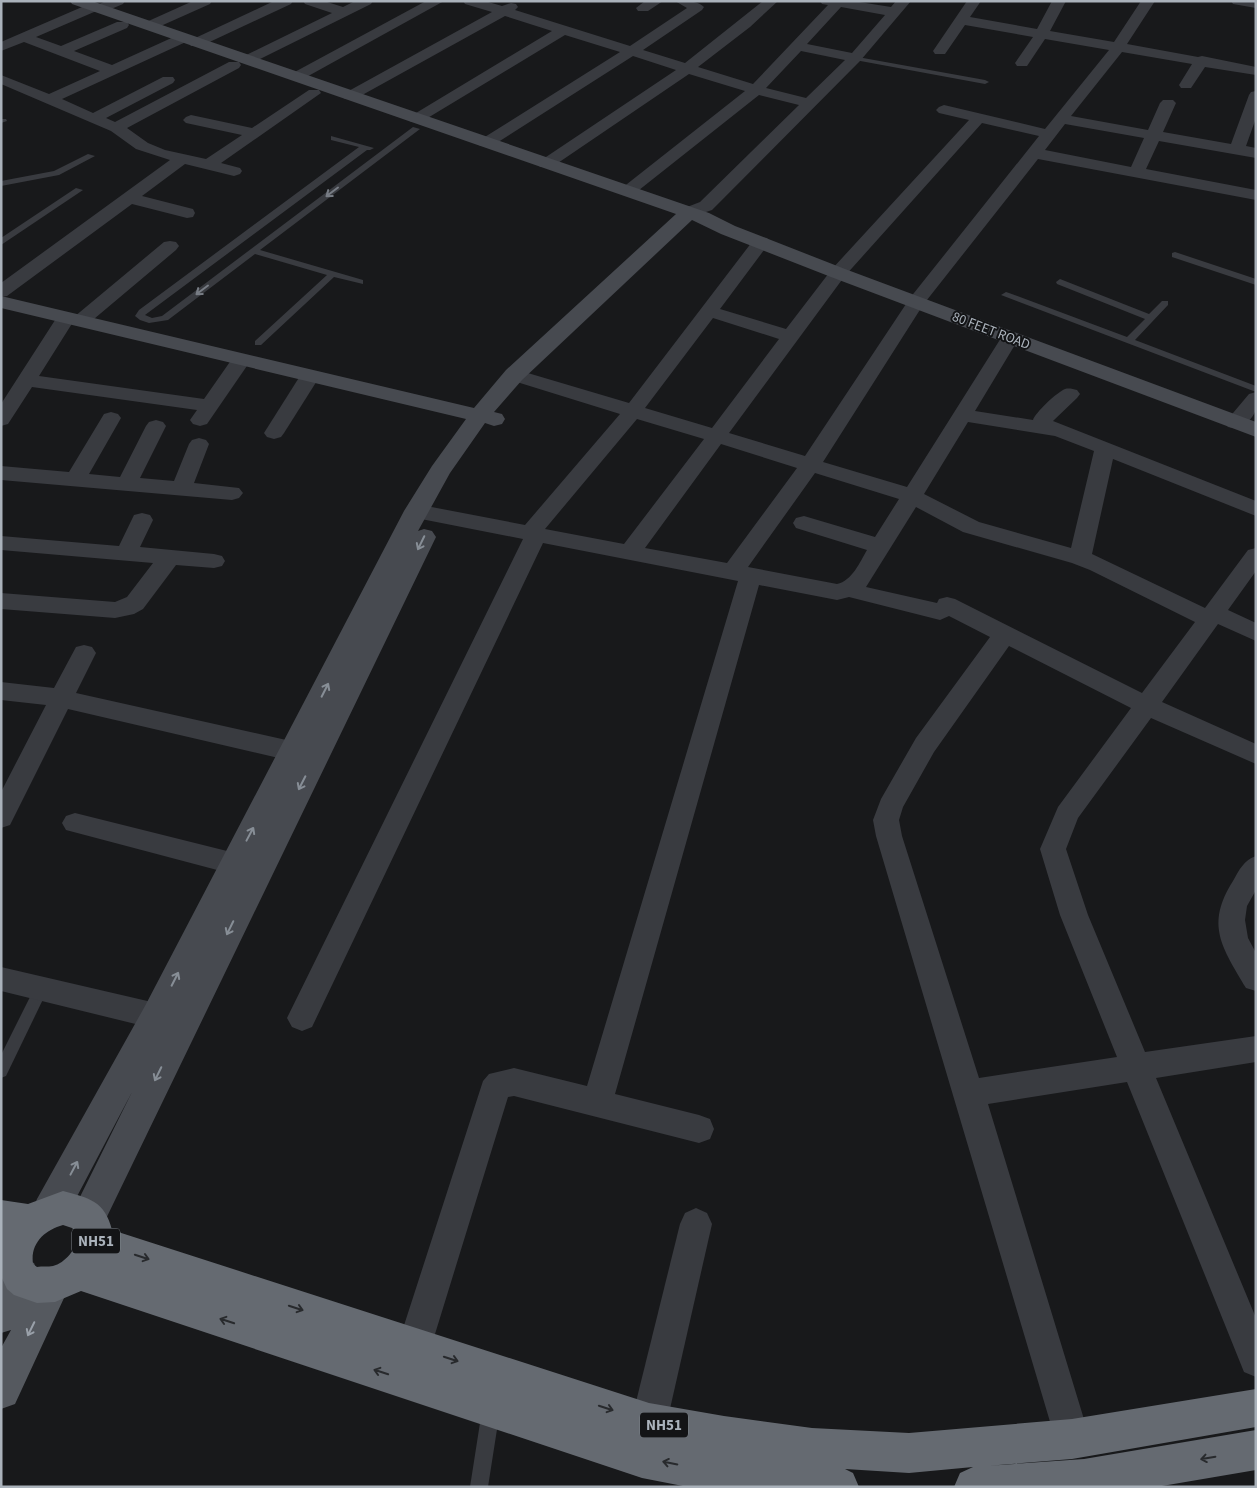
<svg xmlns="http://www.w3.org/2000/svg" width="1257" height="1488" viewBox="0 0 1257 1488" font-family="'Source Sans 3',sans-serif">
  <style>
    .lines { fill: none; stroke-linecap: round; stroke-linejoin: round }
    .lane { fill: #393b40; fill-rule: evenodd }
    .street { fill: #393b40; fill-rule: evenodd }
    .secondary { fill: #474a50; fill-rule: evenodd }
    .primary { fill: #55595f; fill-rule: evenodd }
    .highway { fill: #656a71; fill-rule: evenodd }
    .oneway { stroke: #777c84 }
    .oneway2 { stroke: #878e96 }
    .oneway3 { stroke: #282a2d }
    .oneway4 { stroke: #99a0a9 }
    .labels { text-anchor: middle; dominant-baseline: central; stroke-width: 4; stroke-linejoin: round; paint-order: stroke }
    .far-street-label { font-size: 14px; fill: #aab2bb; stroke: #131416 }
    .shield { fill: #131416; stroke: #7d838a; stroke-width: 1 }
    .shield-label { font-size: 15px; font-weight: bold; fill: #aab2bb }
  </style>
  <rect width="100%" height="100%" fill="#18191b"/>
  <g class="lines">
    <!-- lane -->
    <g class="lane">
      <path d="M 852,56 L 985,80 L 989,82 L 985,84 L 855,60 L 851,58 Z"/>
      <path d="M 1,119 L 6,119 L 7,121 L 1,123 Z"/>
      <path d="M 413,127 L 420,129 L 260,250 L 363,280 L 363,284 L 334,277 L 261,345 L 255,345 L 255,341 L 327,275 L 255,254 L 168,320 L 149,323 L 140,320 L 135,316 L 139,310 L 359,147 L 331,140 L 331,136 L 374,148 L 370,150 L 367,150 L 145,315 L 152,318 L 162,316 Z"/>
      <path d="M 88,154 L 95,156 L 59,175 L 1,186 L 1,181 L 54,171 Z"/>
      <path d="M 76,188 L 83,190 L 1,245 L 1,238 Z"/>
      <path d="M 1175,252 L 1256,279 L 1256,285 L 1172,257 L 1172,253 Z"/>
      <path d="M 1060,279 L 1149,314 L 1162,301 L 1168,301 L 1168,305 L 1135,340 L 1256,386 L 1256,392 L 1001,295 L 1006,292 L 1009,293 L 1127,337 L 1145,319 L 1057,284 L 1056,282 Z"/>
      <path d="M 41,983 L 46,985 L 48,989 L 6,1076 L 1,1078 L 1,1055 L 36,985 Z"/>
      <path d="M 491,1401 L 497,1404 L 500,1410 L 488,1487 L 470,1487 L 482,1410 L 485,1404 Z"/>
    </g>
    <!-- street -->
    <g class="street">
      <path d="M 106,1 L 125,1 L 123,4 L 104,12 L 94,12 L 36,37 L 61,46 L 117,22 L 127,22 L 129,25 L 127,28 L 74,51 L 112,65 L 178,35 L 188,35 L 190,38 L 188,41 L 62,99 L 93,113 L 163,77 L 173,77 L 175,80 L 173,83 L 106,118 L 115,122 L 229,62 L 239,62 L 241,65 L 239,68 L 127,128 L 148,143 L 165,150 L 206,159 L 242,135 L 186,123 L 183,120 L 186,117 L 191,115 L 252,128 L 309,90 L 319,90 L 321,93 L 221,163 L 240,168 L 242,171 L 240,174 L 234,176 L 185,164 L 142,196 L 193,209 L 195,213 L 193,217 L 187,218 L 132,204 L 7,296 L 1,297 L 1,283 L 170,160 L 136,149 L 111,131 L 1,84 L 1,75 L 49,94 L 100,71 L 24,42 L 1,51 L 1,42 L 89,4 L 99,4 Z"/>
      <path d="M 193,1 L 212,1 L 210,4 L 154,29 L 149,30 L 142,26 L 144,23 Z"/>
      <path d="M 274,1 L 293,1 L 291,4 L 201,46 L 191,46 L 189,43 L 191,40 Z"/>
      <path d="M 303,1 L 324,1 L 343,7 L 355,1 L 373,1 L 371,4 L 252,63 L 242,63 L 240,60 L 242,57 L 332,13 L 305,4 Z"/>
      <path d="M 426,1 L 444,1 L 301,80 L 291,80 L 289,77 L 291,74 Z"/>
      <path d="M 463,1 L 485,1 L 502,6 L 511,3 L 516,4 L 518,7 L 515,10 L 630,46 L 687,8 L 675,1 C 685,1 697,0 704,7 L 702,10 L 643,50 L 685,63 L 763,1 L 778,1 L 750,27 L 698,67 L 753,84 L 828,5 L 822,4 L 820,1 L 853,1 L 891,7 L 896,1 L 911,1 L 860,61 L 712,210 L 688,218 L 682,217 L 680,213 L 682,209 L 700,202 L 799,105 L 759,95 L 634,194 L 622,194 L 620,191 L 622,188 L 745,91 L 689,74 L 552,167 L 540,167 L 538,164 L 540,161 L 676,70 L 633,56 L 492,146 L 480,146 L 478,143 L 480,140 L 620,52 L 565,35 L 421,122 L 411,122 L 408,119 L 411,116 L 552,31 L 505,16 L 355,99 L 345,99 L 342,96 L 345,93 L 492,12 L 465,4 ZM 841,7 L 885,15 L 852,53 L 807,44 ZM 801,51 L 845,60 L 806,98 L 766,88 Z"/>
      <path d="M 645,1 L 663,1 L 648,11 L 638,11 L 636,8 Z"/>
      <path d="M 967,1 L 981,1 L 970,17 L 1037,29 L 1052,1 L 1066,1 L 1050,31 L 1114,42 L 1141,1 L 1155,1 L 1127,44 L 1198,57 L 1202,56 L 1256,67 L 1256,75 L 1205,67 L 1191,88 L 1181,88 L 1179,85 L 1192,64 L 1122,52 L 1071,116 L 1148,130 L 1160,103 L 1163,100 L 1173,100 L 1176,103 L 1163,132 L 1231,144 L 1249,95 L 1251,92 L 1256,91 L 1256,118 L 1246,146 L 1256,148 L 1256,158 L 1159,141 L 1146,169 L 1256,190 L 1256,200 L 1038,159 L 923,305 L 823,462 L 907,487 L 1001,338 L 1003,334 L 1010,332 L 1017,334 L 1019,338 L 975,411 L 1033,420 C 1035,413 1057,392 1065,389 C 1069,388 1073,389 1077,390 L 1080,394 L 1077,398 L 1053,421 L 1256,501 L 1256,516 L 1113,459 L 1092,554 L 1205,608 L 1248,550 L 1256,548 L 1256,571 L 1228,610 L 1256,623 L 1256,641 L 1218,624 L 1162,702 L 1256,744 L 1256,764 L 1151,718 L 1078,818 L 1066,849 L 1088,915 L 1145,1052 L 1256,1036 L 1256,1062 L 1156,1078 L 1256,1318 L 1256,1377 L 1244,1372 L 1127,1082 L 988,1104 L 1090,1439 L 1085,1452 L 1072,1457 L 1059,1452 L 876,836 L 873,820 L 881,799 L 916,738 L 990,637 L 949,616 L 940,620 L 849,597 L 837,600 L 759,585 L 615,1094 L 699,1115 L 710,1119 L 714,1129 L 710,1139 L 699,1143 L 514,1096 L 508,1097 L 431,1347 L 426,1359 L 414,1364 L 402,1359 L 397,1347 L 483,1081 L 489,1074 L 514,1068 L 587,1086 L 738,581 L 543,543 L 312,1027 L 302,1031 L 292,1027 L 287,1018 L 523,539 L 416,518 L 408,516 L 405,511 L 408,506 L 416,504 L 525,525 L 620,414 L 507,379 L 504,375 L 507,371 L 514,369 L 521,371 L 629,403 L 755,238 L 761,237 L 767,238 L 770,242 L 720,309 L 786,329 L 832,269 L 969,120 L 939,113 L 936,110 L 939,107 L 944,105 L 1045,129 L 1109,50 L 1045,39 L 1027,66 L 1017,66 L 1015,63 L 1033,37 L 965,25 L 945,54 L 935,54 L 933,51 ZM 982,123 L 1039,136 L 910,298 L 805,456 L 729,433 L 844,277 ZM 1065,124 L 1144,138 L 1131,167 L 1045,150 ZM 713,318 L 779,339 L 712,428 L 645,408 ZM 637,419 L 704,439 L 624,544 L 545,529 ZM 968,422 L 1055,436 L 1094,451 L 1071,548 L 979,522 L 924,494 ZM 721,444 L 797,468 L 727,563 L 645,548 ZM 815,473 L 899,499 L 875,537 L 804,516 L 796,518 L 793,523 L 796,528 L 867,550 C 860,562 852,581 837,584 L 748,567 ZM 916,507 L 963,532 L 1072,563 L 1090,570 L 1195,622 L 1142,693 L 955,599 L 947,597 L 939,599 L 937,603 L 866,587 ZM 1009,646 L 1131,708 L 1058,807 L 1040,849 L 1060,915 L 1117,1057 L 979,1078 L 902,836 L 899,820 L 903,807 L 934,752 Z"/>
      <path d="M 1231,1 L 1256,1 L 1256,8 L 1233,4 Z"/>
      <path d="M 170,241 L 176,242 L 179,246 L 176,250 L 88,324 L 81,326 L 73,322 L 39,376 L 204,399 L 234,356 L 241,354 L 248,356 L 251,360 L 207,424 L 200,426 L 193,424 L 190,420 L 197,410 L 32,387 L 8,424 L 1,426 L 1,404 L 59,314 L 66,312 L 74,317 L 164,242 Z"/>
      <path d="M 310,370 L 317,372 L 320,376 L 284,433 L 281,437 L 274,439 L 267,437 L 264,433 L 300,376 L 303,372 Z"/>
      <path d="M 1256,392 C 1256,397 1257,404 1256,409 C 1253,421 1239,430 1228,427 L 1225,423 L 1228,419 L 1249,394 Z"/>
      <path d="M 111,412 L 118,414 L 121,418 L 89,474 L 120,477 L 146,426 L 149,422 L 156,420 L 163,422 L 166,426 L 140,478 L 174,481 L 189,444 L 192,440 L 199,438 L 206,440 L 209,444 L 194,483 L 239,488 L 243,493 L 239,498 L 232,500 L 1,480 L 1,466 L 69,472 L 104,414 Z"/>
      <path d="M 142,513 L 150,515 L 153,520 L 140,547 L 214,554 L 222,556 L 225,561 L 222,566 L 214,568 L 176,565 L 143,609 L 134,614 L 115,618 L 1,609 L 1,593 L 115,602 L 127,597 L 153,563 L 1,550 L 1,536 L 119,546 L 134,515 Z"/>
      <path d="M 84,645 L 92,647 L 96,653 L 76,693 L 313,746 L 322,749 L 326,756 L 322,763 L 313,766 L 68,709 L 10,825 L 1,828 L 1,792 L 46,705 L 1,700 L 1,682 L 54,688 L 76,647 Z"/>
      <path d="M 75,813 L 255,858 L 265,861 L 268,869 L 265,877 L 255,880 L 66,830 L 62,823 L 66,816 Z"/>
      <path d="M 1256,856 L 1256,890 L 1247,906 L 1245,920 L 1248,938 L 1256,953 L 1256,991 L 1246,988 C 1222,947 1205,925 1233,881 C 1239,870 1244,860 1256,856 Z"/>
      <path d="M 1,967 L 156,1003 L 166,1007 L 171,1016 L 166,1025 L 156,1029 L 1,991 Z"/>
      <path d="M 696,1208 L 707,1213 L 712,1224 L 667,1422 L 662,1435 L 649,1440 L 636,1435 L 631,1422 L 680,1224 L 685,1213 Z"/>
    </g>
    <!-- secondary -->
    <path class="secondary" d="M 70,1 L 92,1 L 709,213 L 735,226 L 845,269 L 1256,422 L 1256,437 L 831,277 L 721,234 L 692,220 L 522,380 L 494,412 L 502,414 L 505,419 L 502,424 L 494,426 L 485,423 L 450,473 L 418,531 L 424,529 L 432,531 L 436,537 L 101,1229 L 88,1234 L 75,1229 L 70,1217 L 132,1092 L 63,1223 L 50,1228 L 37,1223 L 32,1211 L 37,1199 L 145,1006 L 404,511 L 432,466 L 466,419 L 1,308 L 1,296 L 474,408 L 506,370 L 676,214 L 72,4 Z"/>
    <!-- primary -->
    <path class="primary" d="M 21,1258 L 34,1263 L 38,1274 L 52,1267 L 65,1272 L 70,1285 L 15,1404 L 1,1409 L 1,1348 L 11,1330 L 1,1333 L 1,1276 L 8,1263 Z"/>
    <!-- highway -->
    <path class="highway" d="M 63,1191 C 89,1198 105,1201 112,1230 L 649,1403 L 724,1416 L 812,1428 L 909,1433 L 1072,1419 L 1256,1389 L 1256,1427 L 1072,1459 L 986,1466 L 1084,1459 L 1256,1430 L 1256,1470 L 1156,1487 L 954,1487 L 960,1473 L 973,1467 L 909,1473 L 845,1469 L 853,1473 L 859,1487 L 688,1487 L 642,1478 L 81,1291 L 55,1302 L 37,1303 L 14,1295 L 7,1289 L 1,1276 L 1,1200 L 28,1204 ZM 63,1225 L 72,1228 L 77,1233 C 80,1245 66,1263 53,1266 C 48,1267 42,1266 37,1267 L 33,1264 C 30,1243 45,1230 63,1225 Z"/>
  </g>
  <!-- one-way arrows -->
  <defs><path id="oneway-shaft" d="M-6 0H5M1.5-3L5.5 0L1.5 3" fill="none" stroke-width="1.6" stroke-linecap="round" stroke-linejoin="round" transform="scale(1.25)"/></defs>
  <g class="oneway">
    <use href="#oneway-shaft" transform="translate(332 192) rotate(143)"/>
    <use href="#oneway-shaft" transform="translate(202 290) rotate(143)"/>
  </g>
  <g class="oneway2">
    <use href="#oneway-shaft" transform="translate(421 543) rotate(116)"/>
    <use href="#oneway-shaft" transform="translate(325 690) rotate(-63)"/>
    <use href="#oneway-shaft" transform="translate(302 783) rotate(117)"/>
    <use href="#oneway-shaft" transform="translate(250 834) rotate(-62)"/>
    <use href="#oneway-shaft" transform="translate(230 928) rotate(116)"/>
    <use href="#oneway-shaft" transform="translate(175 979) rotate(-63)"/>
    <use href="#oneway-shaft" transform="translate(158 1074) rotate(116)"/>
    <use href="#oneway-shaft" transform="translate(74 1168) rotate(-62)"/>
  </g>
  <g class="oneway3">
    <use href="#oneway-shaft" transform="translate(142 1257) rotate(18)"/>
    <use href="#oneway-shaft" transform="translate(296 1308) rotate(18)"/>
    <use href="#oneway-shaft" transform="translate(227 1321) rotate(-162)"/>
    <use href="#oneway-shaft" transform="translate(451 1359) rotate(18)"/>
    <use href="#oneway-shaft" transform="translate(381 1372) rotate(-162)"/>
    <use href="#oneway-shaft" transform="translate(606 1408) rotate(18)"/>
    <use href="#oneway-shaft" transform="translate(1208 1458) rotate(170)"/>
    <use href="#oneway-shaft" transform="translate(670 1463) rotate(-169)"/>
  </g>
  <use class="oneway4" href="#oneway-shaft" transform="translate(31 1329) rotate(116)"/>
  <g class="labels">
    <!-- far-street labels -->
    <g class="far-street-label">
      <text transform="translate(991 331) rotate(21)">80 FEET ROAD</text>
    </g>
    <!-- shield labels -->
    <g class="shield">
      <rect x="72" y="1228.5" width="48" height="25" rx="4"/>
      <rect x="640" y="1412.5" width="48" height="25" rx="4"/>
    </g>
    <g class="shield-label">
      <text x="96" y="1241">NH51</text>
      <text x="664" y="1425">NH51</text>
    </g>
  </g>
  <!-- border -->
  <rect width="1257" height="1488" fill="none" stroke="#aab2bb" stroke-width="5"/>
</svg>
